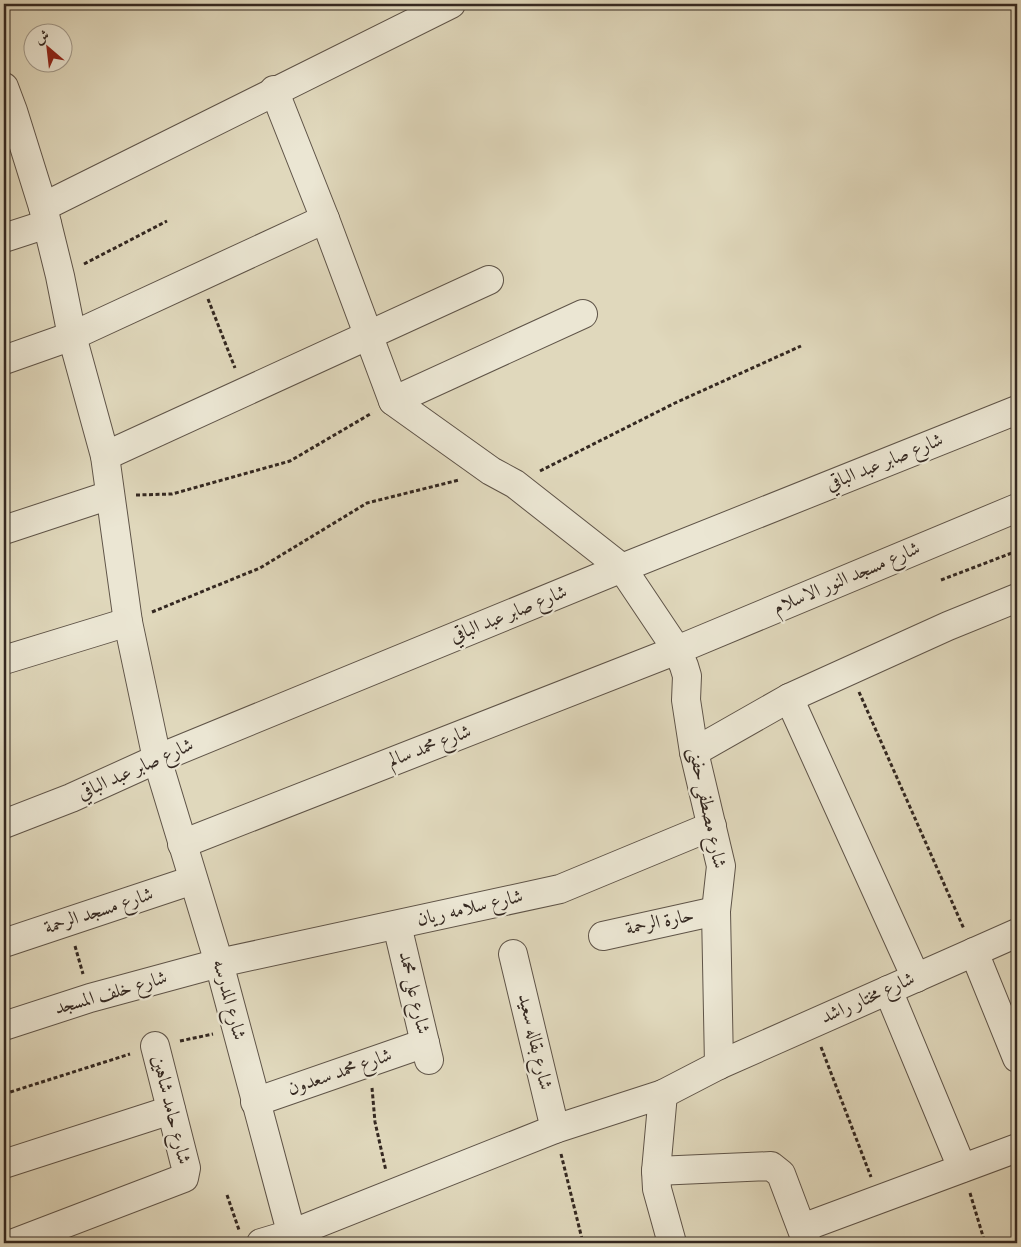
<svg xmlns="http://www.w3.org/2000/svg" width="1021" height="1247" viewBox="0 0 1021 1247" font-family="'Sorts Mill Goudy',Amiri,serif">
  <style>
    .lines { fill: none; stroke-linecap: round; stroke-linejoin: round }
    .minor-casing { stroke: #5f5448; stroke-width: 30 }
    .path { stroke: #342821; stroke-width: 3; stroke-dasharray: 4 2.5; stroke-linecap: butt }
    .minor { stroke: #ebe6d3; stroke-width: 28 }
    .labels { text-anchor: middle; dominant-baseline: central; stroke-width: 4.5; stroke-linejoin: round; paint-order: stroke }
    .street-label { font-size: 19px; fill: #342821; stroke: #ebe6d3 }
  </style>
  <rect width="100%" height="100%" fill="#e0d8bc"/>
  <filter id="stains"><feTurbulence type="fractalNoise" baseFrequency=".004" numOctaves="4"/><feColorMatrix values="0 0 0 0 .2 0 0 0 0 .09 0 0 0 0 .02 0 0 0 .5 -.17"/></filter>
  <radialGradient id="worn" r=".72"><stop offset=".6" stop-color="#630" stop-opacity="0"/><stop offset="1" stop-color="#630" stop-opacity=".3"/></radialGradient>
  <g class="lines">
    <!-- minor casing -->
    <g class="minor-casing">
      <g id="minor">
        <path d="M 4,87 L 13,111 L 43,207 L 60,276 L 72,336 L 105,456 L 128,622 L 157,759 L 219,963 L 294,1243"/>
        <path d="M 274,90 L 325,219 L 393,401 L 491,471 L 515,484 L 622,568 L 677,650 L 684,666 L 687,676 L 686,700 L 694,752 L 721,866 L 716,911 L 719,1065"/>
        <path d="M 43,207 L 451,4"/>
        <path d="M 4,238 L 47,224"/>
        <path d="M 4,360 L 72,336 L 325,219"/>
        <path d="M 393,401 L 583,314"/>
        <path d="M 105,456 L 489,280"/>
        <path d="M 4,530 L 110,495"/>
        <path d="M 4,660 L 128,622"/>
        <path d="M 789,698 L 916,978"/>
        <path d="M 694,752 L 789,698 L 948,626 L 1017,598"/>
        <path d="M 4,824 L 71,798 L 157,759 L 622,568 L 1017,410"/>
        <path d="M 182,844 L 677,650 L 1017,508"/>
        <path d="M 397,925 L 429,1060"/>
        <path d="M 603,936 L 716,911"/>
        <path d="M 4,943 L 193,880"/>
        <path d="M 974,952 L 1017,1058"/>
        <path d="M 513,954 L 555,1129"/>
        <path d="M 888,990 L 962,1168"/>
        <path d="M 4,1026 L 90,998 L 219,963 L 560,889 L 712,826"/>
        <path d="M 663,1094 L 656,1171 L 657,1189 L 672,1243"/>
        <path d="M 255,1102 L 425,1043"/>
        <path d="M 4,1164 L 171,1110"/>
        <path d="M 656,1171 L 771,1166 L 781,1174 L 807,1243"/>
        <path d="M 802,1228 L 1017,1148"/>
        <path d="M 14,1243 L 184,1178 L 186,1168 L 155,1046"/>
        <path d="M 261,1243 L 291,1234 L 555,1129 L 663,1094 L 719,1065 L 1017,933"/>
      </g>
    </g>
    <!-- path -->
    <g class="path">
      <path d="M 84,264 L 167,221"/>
      <path d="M 208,299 L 235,368"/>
      <path d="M 540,471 L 675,403 L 801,346"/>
      <path d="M 136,495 L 172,494 L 290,461 L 372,413"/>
      <path d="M 941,580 L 1017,551"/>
      <path d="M 152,612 L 260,568 L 367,503 L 459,480"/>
      <path d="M 859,692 L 964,929"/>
      <path d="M 75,946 L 83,974"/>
      <path d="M 180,1041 L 213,1034"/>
      <path d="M 821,1047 L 871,1177"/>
      <path d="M 372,1088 L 375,1122 L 386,1171"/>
      <path d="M 4,1094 L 130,1054"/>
      <path d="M 561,1154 L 583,1243"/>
      <path d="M 970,1193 L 985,1243"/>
      <path d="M 227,1195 L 239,1230"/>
    </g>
    <!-- minor -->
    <use href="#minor" class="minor"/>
  </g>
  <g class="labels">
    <!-- street labels -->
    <g class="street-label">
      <text transform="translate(885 463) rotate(-22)">شارع صابر عبد الباقي</text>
      <text transform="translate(847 579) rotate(-23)">شارع مسجد النور الاسلام</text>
      <text transform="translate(509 615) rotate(-22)">شارع صابر عبد الباقي</text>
      <text transform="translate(430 747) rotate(-21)">شارع محمد سالم</text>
      <text transform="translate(136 770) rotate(-24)">شارع صابر عبد الباقي</text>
      <text transform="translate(706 808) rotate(78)">شارع مصطفى حفنى</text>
      <text transform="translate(470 909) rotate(-13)">شارع سلامه ريان</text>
      <text transform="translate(99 912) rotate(-18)">شارع مسجد الرحمة</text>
      <text transform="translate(660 923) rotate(-12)">حارة الرحمة</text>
      <text transform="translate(413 993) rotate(77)">شارع على محمد</text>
      <text transform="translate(111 994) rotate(-16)">شارع خلف المسجد</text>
      <text transform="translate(868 999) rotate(-24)">شارع مختار راشد</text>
      <text transform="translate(228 1000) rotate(75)">شارع المدرسه</text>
      <text transform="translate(534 1042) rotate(77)">شارع بقاله سعيد</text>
      <text transform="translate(340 1073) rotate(-19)">شارع محمد سعدون</text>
      <text transform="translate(170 1110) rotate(76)">شارع حامد شاهين</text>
    </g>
  </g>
  <!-- margin -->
  <rect width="1021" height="1247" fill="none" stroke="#e0d8bc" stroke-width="20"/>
  <rect x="5" y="5" width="1011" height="1237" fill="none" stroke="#342821" stroke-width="2.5"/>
  <rect x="10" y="10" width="1001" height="1227" fill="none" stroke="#342821"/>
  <!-- north arrow -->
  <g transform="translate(48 48) rotate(332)"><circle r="24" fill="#ebe6d3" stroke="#a29a8c"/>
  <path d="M0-4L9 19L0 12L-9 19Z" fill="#8f2418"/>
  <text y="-8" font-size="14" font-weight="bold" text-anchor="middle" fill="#342821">ش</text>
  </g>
  <rect width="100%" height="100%" filter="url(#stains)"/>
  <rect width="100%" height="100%" fill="url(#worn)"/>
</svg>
